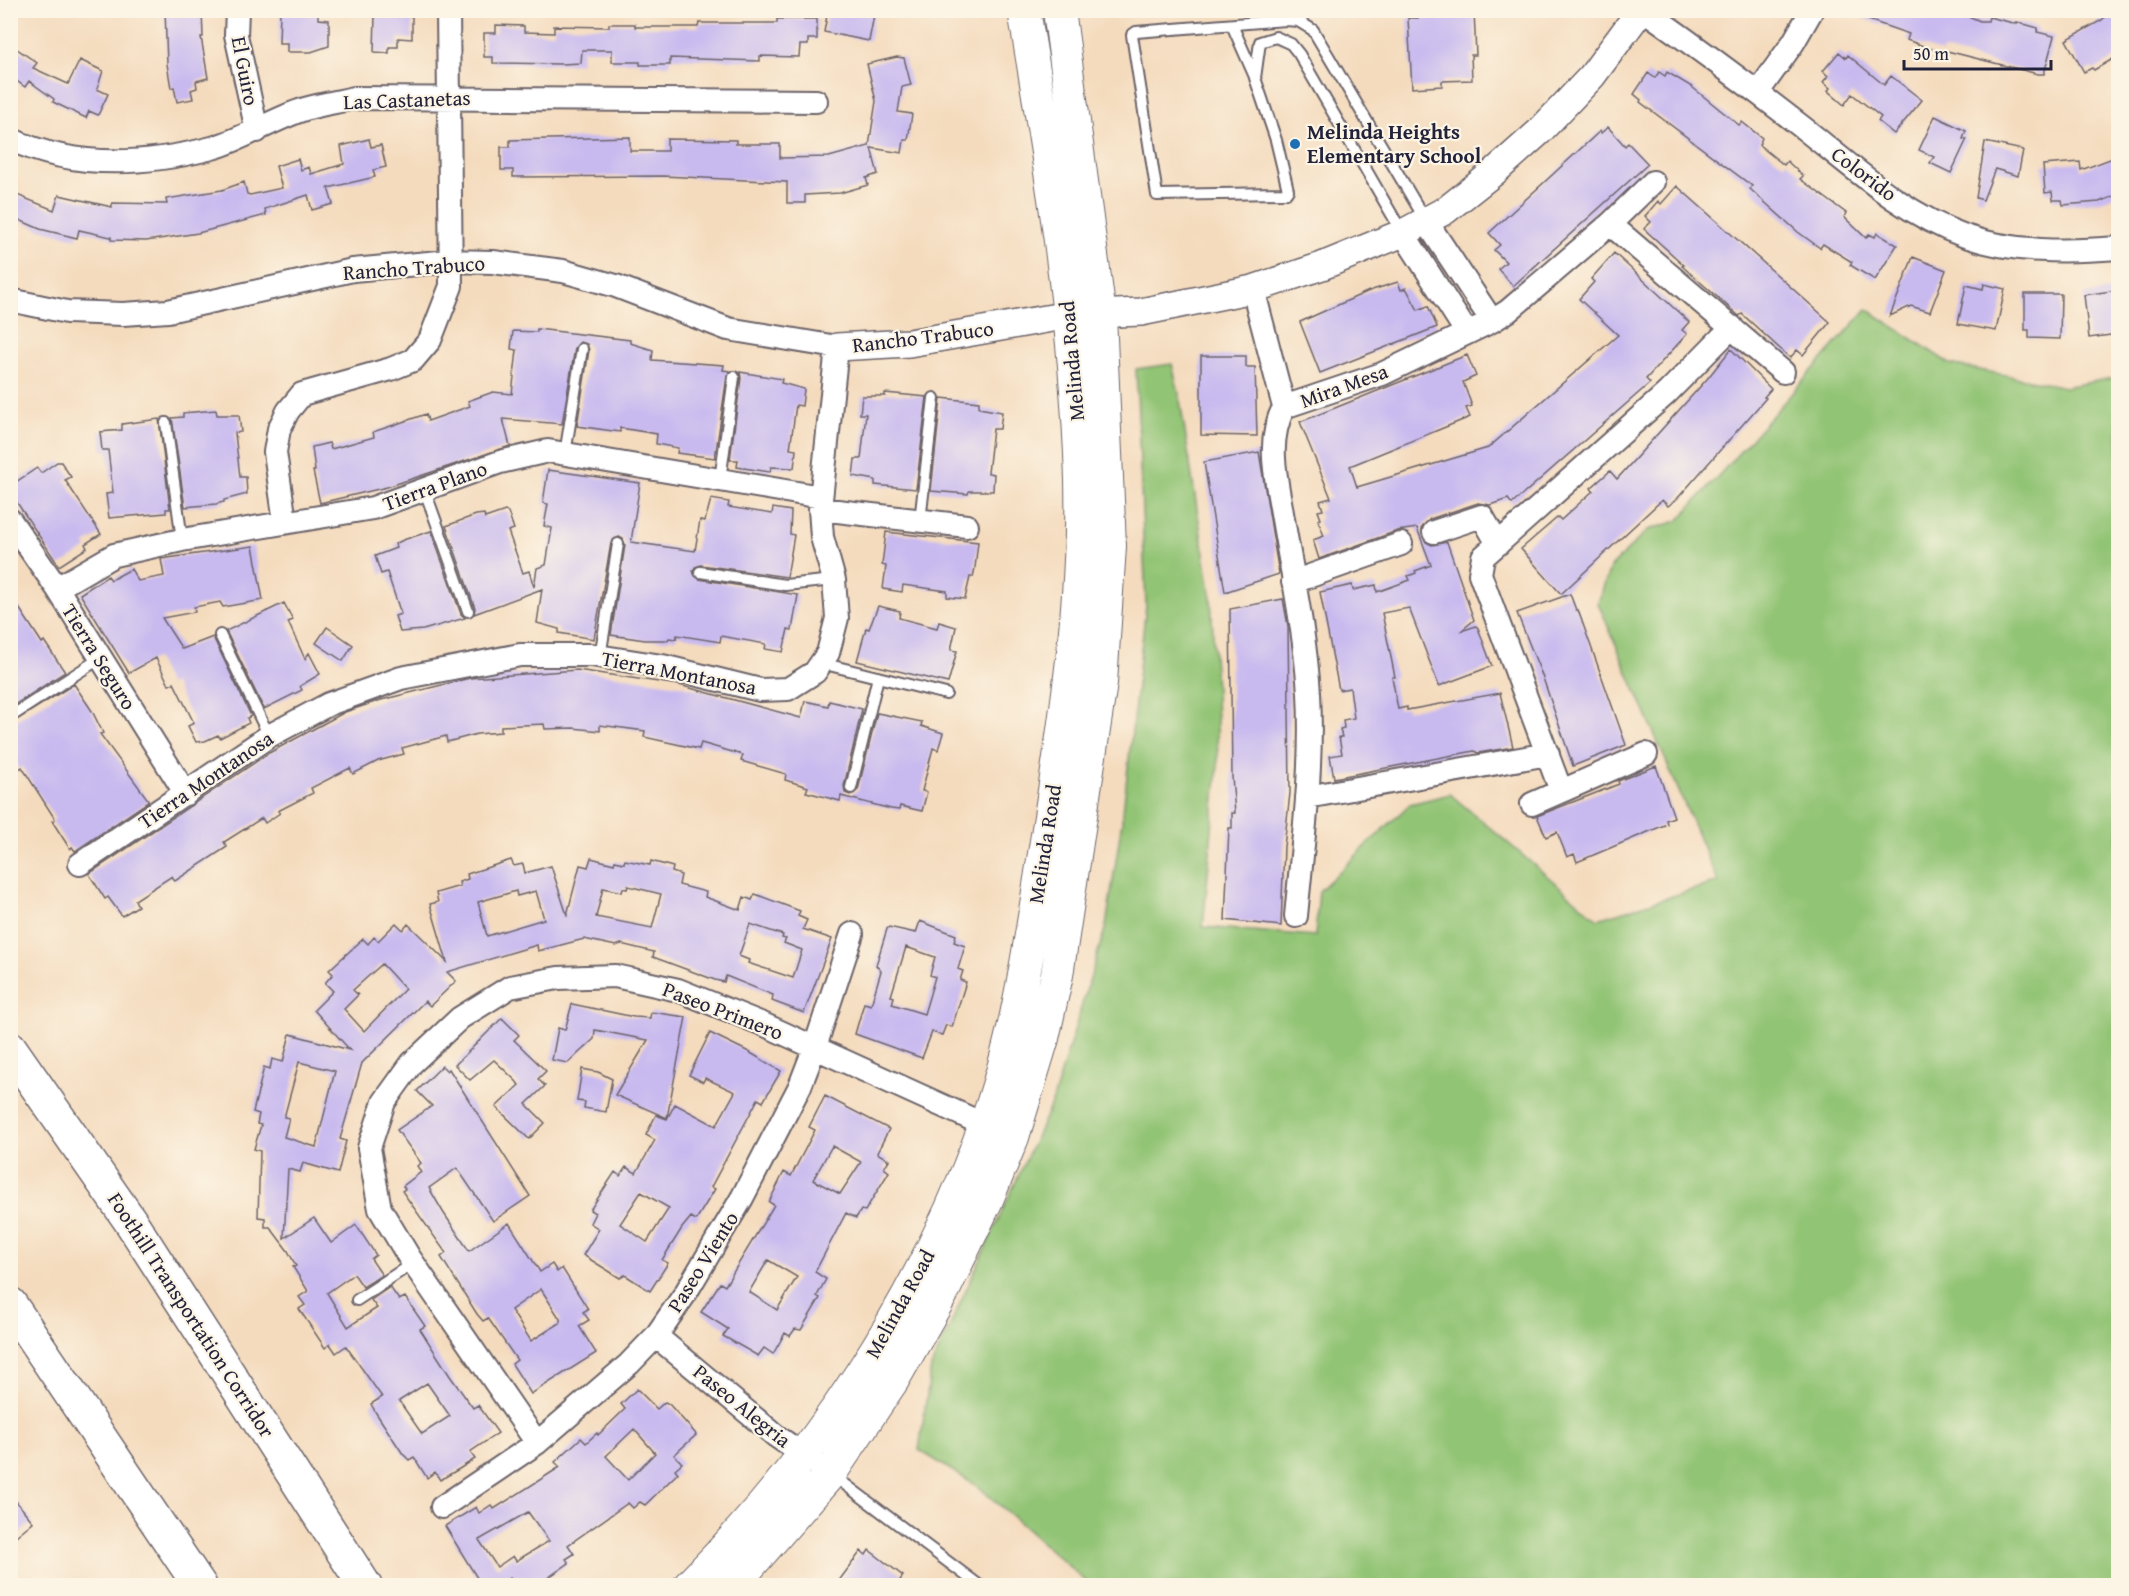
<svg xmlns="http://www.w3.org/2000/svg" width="2129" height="1596" font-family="'Gentium Book Plus',serif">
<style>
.green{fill:#92c474;stroke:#5a7358;stroke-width:1.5}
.building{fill:#c8b9ef;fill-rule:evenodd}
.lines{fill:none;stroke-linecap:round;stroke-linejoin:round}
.service-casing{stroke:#6c6369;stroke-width:14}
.minor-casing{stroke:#6c6369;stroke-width:26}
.tertiary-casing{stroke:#6c6369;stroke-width:30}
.secondary-casing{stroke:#6c6369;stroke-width:34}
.motorway-casing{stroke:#6c6369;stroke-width:36}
.service{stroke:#fff;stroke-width:10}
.minor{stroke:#fff;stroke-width:22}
.tertiary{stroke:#fff;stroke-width:27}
.secondary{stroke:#fff;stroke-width:32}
.motorway{stroke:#fff;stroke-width:33}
.poi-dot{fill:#1f6fb2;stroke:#fcf5e5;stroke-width:2}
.labels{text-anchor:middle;stroke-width:4.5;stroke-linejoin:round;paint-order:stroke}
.street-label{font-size:21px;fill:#22223b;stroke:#fcf5e5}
.poi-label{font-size:21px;font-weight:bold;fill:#22223b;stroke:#fcf5e5;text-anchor:start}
</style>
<rect width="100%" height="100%" fill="#fcf5e5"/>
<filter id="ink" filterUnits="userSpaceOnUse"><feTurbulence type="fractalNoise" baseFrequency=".0167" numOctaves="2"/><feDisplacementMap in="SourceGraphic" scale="12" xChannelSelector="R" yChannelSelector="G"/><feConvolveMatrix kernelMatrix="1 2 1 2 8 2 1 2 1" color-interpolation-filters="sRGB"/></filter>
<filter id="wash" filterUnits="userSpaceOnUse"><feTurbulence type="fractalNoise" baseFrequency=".008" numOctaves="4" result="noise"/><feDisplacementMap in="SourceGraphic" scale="24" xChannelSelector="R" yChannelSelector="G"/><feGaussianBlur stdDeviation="1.35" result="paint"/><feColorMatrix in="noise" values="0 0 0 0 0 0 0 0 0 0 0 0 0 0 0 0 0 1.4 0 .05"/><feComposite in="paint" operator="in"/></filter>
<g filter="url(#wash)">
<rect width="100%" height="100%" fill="#f4dbbe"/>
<path class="green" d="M1867 309 1950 364 2065 387 2118 377V1585H1090L980 1488 919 1450 931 1367 1053 1100 1106 926 1122 821 1146 605 1136 369 1172 364 1179 394 1211 598 1216 691 1218 765 1203 927 1315 936 1319 891 1410 804 1450 794 1598 919 1718 882 1598 603 1610 568 1648 530 1678 521Z"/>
<g id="blocks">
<path class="building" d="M165 10H202L203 37H201L208 78 196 81 197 88 191 90 193 99 177 102 174 87 171 88 167 64Z
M828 10H875L869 41 824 32Z
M1848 10H1954L1980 21H1988L1989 17 2017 24V22L2038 28 2037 32 2054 36 2044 74H2038L1943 50 1942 53 1907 40 1909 34 1848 13Z
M2112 10H2118V56L2094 70 2092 68 2084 72 2066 40 2102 20Z
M1474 11 1476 55H1471L1472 80 1442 81V86L1412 88 1408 18H1418L1417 14Z
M280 12H318V19L329 20V46L311 52H287V43H279Z
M375 15 412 16V39L398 38V47H389V53L374 52Z
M777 19H817V39H808V45H800L799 57 760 56V61L670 58V65H640V62H612V50H582L581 63 562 64 493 63V57H484V33H496V25L524 26V32L554 33V26L609 27V24H635V27H698L699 23H777Z
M10 44 37 63 33 68 68 84 80 60 103 71 97 89 108 94 98 115 89 111 86 118 53 102 54 99 29 81 25 87 10 76Z
M1839 52 1846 58 1848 55 1884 85 1891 76 1922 100 1894 134 1878 121 1881 117 1852 94 1844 105 1828 91 1830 88 1823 82 1828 76 1823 71Z
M897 57 904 58 911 85 902 87 898 112 912 114 908 140H904L902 153 871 148 878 174 866 178 868 185 840 193 805 195V203H787V182L663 176 513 177V170H501V147H510V140L630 137V151H667V139L736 140V144H780V158L829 157 869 146 876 101 867 64Z
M1659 72 1665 76 1667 72 1692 87 1739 125 1742 122 1762 138 1759 145 1784 165 1787 161 1803 176 1800 179 1846 213 1844 217 1866 238 1869 234 1875 237 1877 233 1897 245 1875 280 1850 265 1852 262 1823 244 1820 248 1798 232 1750 189 1752 186 1640 102 1641 100 1634 94 1648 73 1655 78Z
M1935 116 1966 131 1963 139H1967L1951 173 1930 163 1934 157 1919 150Z
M1608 127 1625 146 1628 143 1648 164 1513 286 1498 269 1506 262 1494 250 1500 245 1489 233 1600 131 1601 133Z
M369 139 371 147 381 145 386 167 373 170 375 177 328 188 333 204 312 210 308 195 265 209 266 215 198 233 146 241 111 240V237L79 230 77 238 40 229 10 216V192L54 210 59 195 112 207V203L167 204 166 199 222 190 244 182 247 194 250 195 282 188 276 166 298 159 301 170 309 167 311 174 344 164 341 146Z
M1985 142 2023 150 2018 176 1995 169 1983 200 1976 198Z
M2118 156V195L2099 202 2063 205 2062 200H2053L2052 192 2045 193 2043 165 2080 162 2081 170Z
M1677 186 1830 322 1803 355 1797 350 1790 358 1742 314 1739 316 1682 266 1684 265 1644 229 1651 222 1645 216 1658 201 1661 204Z
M1614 253 1689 322 1682 330 1687 334 1646 379 1650 383 1512 504 1508 499 1490 505 1478 503 1430 519 1421 529 1426 542 1432 545 1447 542 1474 620 1461 631 1476 626 1478 628 1492 666 1439 686 1409 608 1382 613 1395 677H1392L1398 709 1407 707V710L1500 693 1513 747 1478 753 1474 751 1334 778 1330 756 1342 754 1339 737H1342L1340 729 1344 728 1343 720 1354 718 1350 688 1339 690 1320 592 1352 585 1353 590 1376 585 1377 592 1410 580 1408 576 1416 573 1415 571 1431 565 1417 528 1397 531 1319 559 1313 540 1324 536 1318 520 1321 519 1318 511 1323 510 1320 501 1331 498 1300 422 1467 355 1476 376 1463 382 1472 406 1466 408 1470 417 1350 466 1357 487 1488 448 1618 335 1579 299 1594 282 1591 279Z
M1913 257 1946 270 1930 312 1911 306 1890 316Z
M1398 282 1401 290 1406 288 1418 310 1428 306 1437 327 1320 373 1300 322 1369 291Z
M1984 284 2005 289 1996 331 1958 324 1966 285 1983 289Z
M2118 290V334L2089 338 2084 295Z
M2025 294H2061L2060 339 2029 338V330H2025Z
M537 329 630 340V343L653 350 652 360 724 365 723 370 730 371 727 376 715 458 677 453 678 448 656 444 657 434 620 428V432L577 426 589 350 587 344 580 342 575 348 562 424 503 419 510 446 387 487 320 503 313 471H315L312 447 329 443 331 449 374 437 373 432 426 414 428 421 470 406 468 401 493 392 512 394 517 350 511 349 513 331 537 332Z
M1731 349 1771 389 1764 397 1766 398 1677 499 1668 506 1662 500 1561 594 1521 549 1558 517 1561 520 1593 491 1591 488 1610 471 1617 479 1707 379Z
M1201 356H1246V367H1255L1257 436 1201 435Z
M740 372 782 379 781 383 804 389 802 406 796 405 790 449 796 450 794 468 771 467 770 472 737 467 738 460H730L741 378Z
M885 393 927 397 916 489 875 485V480L853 476 855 459H861L866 414H860L862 396H885Z
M941 398 979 402V408L1002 412 1000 429H993L988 473 994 474 993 491H969L968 494 931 491Z
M216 410 217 415H239L241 432 235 433 240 477H246L247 494 224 500V502L216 504 185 507 172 418 183 417V413Z
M159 419 170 509H166V513L109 518 106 494 113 493 108 450H102L100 432 122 430V424Z
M1259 452 1279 574 1225 592 1204 462Z
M57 462H61L71 477 65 480 101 534 85 544 87 548 59 566 10 492V486L37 468 41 473Z
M548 470 640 483 631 542 695 551 700 520 705 521 711 499 729 502 728 507 772 514 773 508 791 511 790 534 794 535 787 577 701 565 695 567 693 571 699 579 798 595 792 630 788 629 783 652 765 649 766 644 721 636 720 642 677 635 676 639 669 638 668 640H645L611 635 625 545 623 539 619 537 611 543 594 639 559 633V629L537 623 542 589 474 614 475 608 446 526 476 515 484 514 485 518 505 511 508 512 514 529 508 531 523 573 529 571 534 587 537 568 546 565 552 528 544 526 548 504 543 503Z
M431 531 461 614 465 618 423 630 400 632 395 616 401 614 387 572 381 574 375 556 396 548 395 544 403 540Z
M886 532 978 542 975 568 973 577H970L965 599 947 597V591L903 585 902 592 883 589 886 566 882 565Z
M253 546 263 600 223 607 220 602 194 607 195 612 162 618 182 649 213 637 251 716 247 718 249 723 220 738 218 735 205 741 196 742 188 726 194 723 174 683 169 685 156 658 129 673 80 594 108 576 111 580 131 569 138 581 164 576 161 559Z
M10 594 42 643 44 641 65 672 10 708Z
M1570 594 1576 610H1578L1626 745 1573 766 1543 678 1517 613Z
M1283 599 1288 626 1290 793 1284 847 1281 926 1225 920 1229 828H1232V813H1235L1232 777 1230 609Z
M284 603 293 620 288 622 305 659 309 653 320 674 300 686 302 690 264 709 226 631Z
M878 606 900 611 899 618 937 628 939 622 956 627 951 650 957 651 948 683 857 661 866 628 869 629Z
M327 627 353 645 343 661 316 643Z
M577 670 679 685 801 718 805 701 828 706 829 701 862 709 844 786 845 793 850 795 858 790 877 713 922 722 921 726 943 733 938 750 933 748 922 791 927 792 922 811 900 806 899 810 891 809 841 796 840 801 814 794 806 792 808 787 785 780 786 774 741 761 743 755 701 743 699 749 644 737 645 731 600 725V731L573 728 545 729 544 724 501 726V732L477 734 447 742 446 736 402 748 404 754 378 761 353 774 350 768 311 788 313 793 278 811 280 813 265 823 262 818 224 842 227 847 175 881 172 876 135 900 138 906 122 916 108 897 105 899 89 874 269 753 345 712 381 700 470 678Z
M74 684 92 711 103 733 100 734 149 801 75 851 72 847 70 849 52 821 55 819 22 767 19 769 10 755V724Z
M1656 766 1674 817 1666 820 1667 824 1577 862 1574 854 1567 857 1557 832 1546 837 1537 816 1619 784 1618 781Z
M591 858 614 864 615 861 624 863 625 860 650 865 651 861 673 867 672 872 681 875 679 885 706 892 705 897 740 910 744 897 752 900 755 894 800 911 798 916 807 920 803 929 832 939 804 1013 772 1001 773 995 726 976 724 982 715 980 653 957 654 952 621 944 616 946 584 939 538 951 537 945 447 972 456 981 430 1006 425 1001 362 1063 340 1139 346 1141 338 1173 303 1163 300 1172 288 1169 284 1238 314 1218 331 1243 356 1225 376 1255 371 1259 382 1275 363 1287 354 1274 327 1293 348 1327 377 1308 371 1300 390 1287 399 1300 405 1297 425 1326 420 1329 450 1376 473 1408 478 1405 498 1433 470 1452 475 1459 459 1469 440 1480 435 1472 427 1478 414 1457 409 1460 403 1454 376 1413 371 1404 382 1397 346 1346 336 1353 330 1344 325 1348 299 1309 305 1305 299 1297 308 1291 293 1267 296 1266 288 1251 270 1227H265V1218L258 1217 260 1151 254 1149 261 1125 257 1124 259 1114 253 1112 264 1067 270 1069 272 1059 283 1062 290 1034 350 1050 314 1010 333 991 325 983 333 974 329 970 363 939 368 944 374 937 378 941 396 923 403 930 408 924 447 962 430 904 438 902 436 893 460 886 459 882 468 879 467 874 511 860 514 866 523 864 525 873 551 866 567 915 580 865 588 867ZM628 886 661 894 652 928 596 917 603 888 622 892 623 888 627 889ZM516 891 517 896 536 891 544 919 487 936 478 902ZM750 924 783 935 782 938 786 939 784 943 802 950 793 978 748 963 749 960 739 956ZM382 964 405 989 364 1031 344 1009 358 995 353 990ZM299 1062 335 1071 316 1147 284 1137 289 1118 284 1117 285 1114ZM427 1383 450 1416 422 1434 399 1401Z
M920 921 956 935 954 942 965 946 958 969 963 971 960 980 966 982 952 1027 946 1025 942 1035 932 1032 922 1058 855 1034 864 1003 871 1005 881 971 876 965 887 929 889 927 916 933ZM906 947 935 957 930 975 935 977 924 1014 892 1004 894 997 891 996Z
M572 1004 634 1017 650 1018 651 1012 686 1017 667 1118 615 1095 648 1040 595 1030 594 1039 568 1063 552 1060 558 1028 565 1030Z
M502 1018 519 1035 514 1040 546 1071 538 1079 545 1086 526 1104 545 1123 529 1139 496 1107 519 1085 516 1081 494 1060 470 1080 455 1065Z
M710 1033 749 1052 781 1071 763 1102 758 1099 711 1187 715 1189 696 1220 691 1217 682 1228 662 1260 668 1263 650 1291 625 1275 620 1278 583 1255 599 1229 590 1223 595 1213 590 1210 615 1172 620 1176 626 1167 636 1173 655 1140 646 1135 656 1115 667 1119 675 1104 716 1126 735 1092 705 1078 703 1082 689 1075ZM641 1192 669 1208 647 1242 620 1224Z
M442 1066 447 1071 449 1069 530 1196 493 1221 457 1168 429 1188 443 1212 469 1251 509 1223 540 1272 552 1264 557 1272 562 1268 588 1309 583 1312 589 1320 579 1326 596 1353 531 1394 512 1364 517 1360 488 1318 483 1321 477 1314 441 1257 446 1253 402 1191 405 1189 403 1186 421 1172 417 1166 421 1163 397 1130 432 1106 417 1091ZM541 1289 560 1319V1323L531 1341 511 1310Z
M582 1069 598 1072 612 1079 606 1112 584 1108 585 1102 577 1101Z
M825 1096 889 1129 877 1153 889 1160 884 1168 889 1172 865 1211 861 1210 856 1218 846 1213 815 1272 826 1279 817 1296 820 1298 801 1330 795 1329 790 1336 785 1333 773 1354 764 1348 758 1356 723 1336 728 1329 701 1312 720 1283 725 1286 774 1205 769 1202 784 1172 791 1176 815 1130 809 1127ZM832 1146 861 1162 840 1194 813 1180ZM768 1260 797 1277 777 1310 749 1292Z
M637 1389 657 1409 665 1402 669 1404 695 1433 696 1435 674 1455 682 1463 675 1469 678 1473 645 1505 640 1502 633 1508 628 1503 568 1545 574 1554 566 1559 569 1563 536 1586H515L510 1578 497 1586H482L445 1526 476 1507 479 1513 491 1505 494 1509 560 1467 555 1462 581 1438 586 1443 597 1433 598 1435 625 1409 621 1404ZM634 1429 655 1453 628 1480 606 1456ZM528 1512 549 1541 516 1561 513 1556 497 1567 479 1540Z
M10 1494 33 1522 10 1541Z
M869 1550 903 1576 896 1586H835L861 1551 866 1555Z"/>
</g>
</g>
<g filter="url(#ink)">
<use href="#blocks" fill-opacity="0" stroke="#6c6369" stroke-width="1.5"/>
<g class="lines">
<g class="service-casing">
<path id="service" d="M1232 25 1255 77
M1402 232 1299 54 1291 44 1276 37 1260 42 1255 78 1276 140 1288 190 1286 193 1157 195 1132 35 1136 32 1286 20 1298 21 1313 30 1426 221
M166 423 182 540
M565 454 582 349
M720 480 734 377
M425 491 468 611
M920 521 934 398
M700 572 785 585 834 580
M220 635 269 736
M600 657 618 544
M821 663 946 694
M10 717 99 659
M851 788 878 677
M357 1300 413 1263
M834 1476 980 1586"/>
</g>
<g class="minor-casing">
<path id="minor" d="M237 10 236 35 257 131
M1644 10C1698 48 1751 87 1802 127 1853 167 1903 214 1965 236 2014 253 2067 252 2118 248
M1758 92 1793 43 1812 10
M10 139C73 169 146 165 212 148 244 139 273 119 305 109 321 104 338 102 354 98L816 101
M1426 221 1492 321
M1610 224 1783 372
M1403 233 1467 333
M1253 289 1284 407
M10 300 67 312 123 314 168 311 353 270 450 261 493 262 563 271 616 286 728 329 837 347 820 509 822 537 834 580 837 618 828 653 815 672 788 689 760 690 662 666 591 655H520L401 678 329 704 269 736 80 864
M820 509 967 526
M10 520 57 588 186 794
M285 522 275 452 279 429 288 411 302 394 391 369 413 360 430 340 451 286 448 10
M1434 532 1482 516 1498 544
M1293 582 1401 544
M57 588 114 555 182 540 373 508 500 462 548 451 821 497
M1561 791 1480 574 1483 557 1667 393 1732 327
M1307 797 1548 754
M1532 804 1646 754
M1296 916C1303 842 1313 767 1309 693 1305 632 1292 573 1282 513 1276 476 1266 442 1284 407L1382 374 1492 321 1508 311 1610 224 1653 182
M656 1336 776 1436 814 1462
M537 1443 409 1257 380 1209 369 1148 384 1102 412 1063 460 1018 510 987 558 978 615 976 678 990 765 1025 998 1131
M442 1507 537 1443 629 1364 656 1336 685 1294 742 1198 800 1086 815 1047 852 934"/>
</g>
<g class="tertiary-casing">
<path id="tertiary" d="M837 347 909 343 1069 315 1141 312 1253 289 1322 266 1403 233 1446 210 1493 173 1539 132 1592 76 1641 10"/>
</g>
<g class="secondary-casing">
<path id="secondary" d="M689 1586C818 1456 921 1300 984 1128 1020 1031 1032 925 1049 823 1067 709 1084 595 1081 479 1076 322 1050 166 1024 10
M732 1586 830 1474 893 1380 943 1292 986 1202 1013 1137 1043 1038 1057 975 1101 683 1110 546 1100 315 1059 10"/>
</g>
<g class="motorway-casing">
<path id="motorway" d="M10 1048 131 1222 365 1586
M10 1304 200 1586"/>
</g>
<use href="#service" class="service"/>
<use href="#minor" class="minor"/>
<use href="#tertiary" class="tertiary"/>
<use href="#secondary" class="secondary"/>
<use href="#motorway" class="motorway"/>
</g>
</g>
<circle class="poi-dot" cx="1295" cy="144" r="6"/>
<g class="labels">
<g class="street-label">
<text transform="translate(245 71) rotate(79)" y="7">El Guiro</text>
<text transform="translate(407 100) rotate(-2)" y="7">Las Castanetas</text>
<text transform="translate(1864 174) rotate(37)" y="7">Colorido</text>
<text transform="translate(414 268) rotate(-4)" y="7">Rancho Trabuco</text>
<text transform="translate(923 337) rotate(-7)" y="7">Rancho Trabuco</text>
<text transform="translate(1072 361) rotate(-95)" y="7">Melinda Road</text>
<text transform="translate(1344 386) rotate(-20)" y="7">Mira Mesa</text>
<text transform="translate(435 486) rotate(-20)" y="7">Tierra Plano</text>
<text transform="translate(99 657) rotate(58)" y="7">Tierra Seguro</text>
<text transform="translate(679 673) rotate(11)" y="7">Tierra Montanosa</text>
<text transform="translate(206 780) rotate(-34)" y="7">Tierra Montanosa</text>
<text transform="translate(1045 844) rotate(-81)" y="7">Melinda Road</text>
<text transform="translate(723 1011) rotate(21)" y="7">Paseo Primero</text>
<text transform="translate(703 1262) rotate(-58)" y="7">Paseo Viento</text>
<text transform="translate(900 1304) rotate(-61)" y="7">Melinda Road</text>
<text transform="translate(191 1315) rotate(57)" y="7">Foothill Transportation Corridor</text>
<text transform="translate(742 1406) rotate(39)" y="7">Paseo Alegria</text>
</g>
<g class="poi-label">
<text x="1307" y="139">Melinda Heights<tspan x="1307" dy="24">Elementary School</tspan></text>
</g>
</g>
<rect width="2129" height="1596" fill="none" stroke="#fcf5e5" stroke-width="36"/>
<path d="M1904 60v9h147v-9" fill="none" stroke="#22223b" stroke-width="3"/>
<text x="1913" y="60" font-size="18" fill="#22223b" stroke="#fcf5e5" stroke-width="4.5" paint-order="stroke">50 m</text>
</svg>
